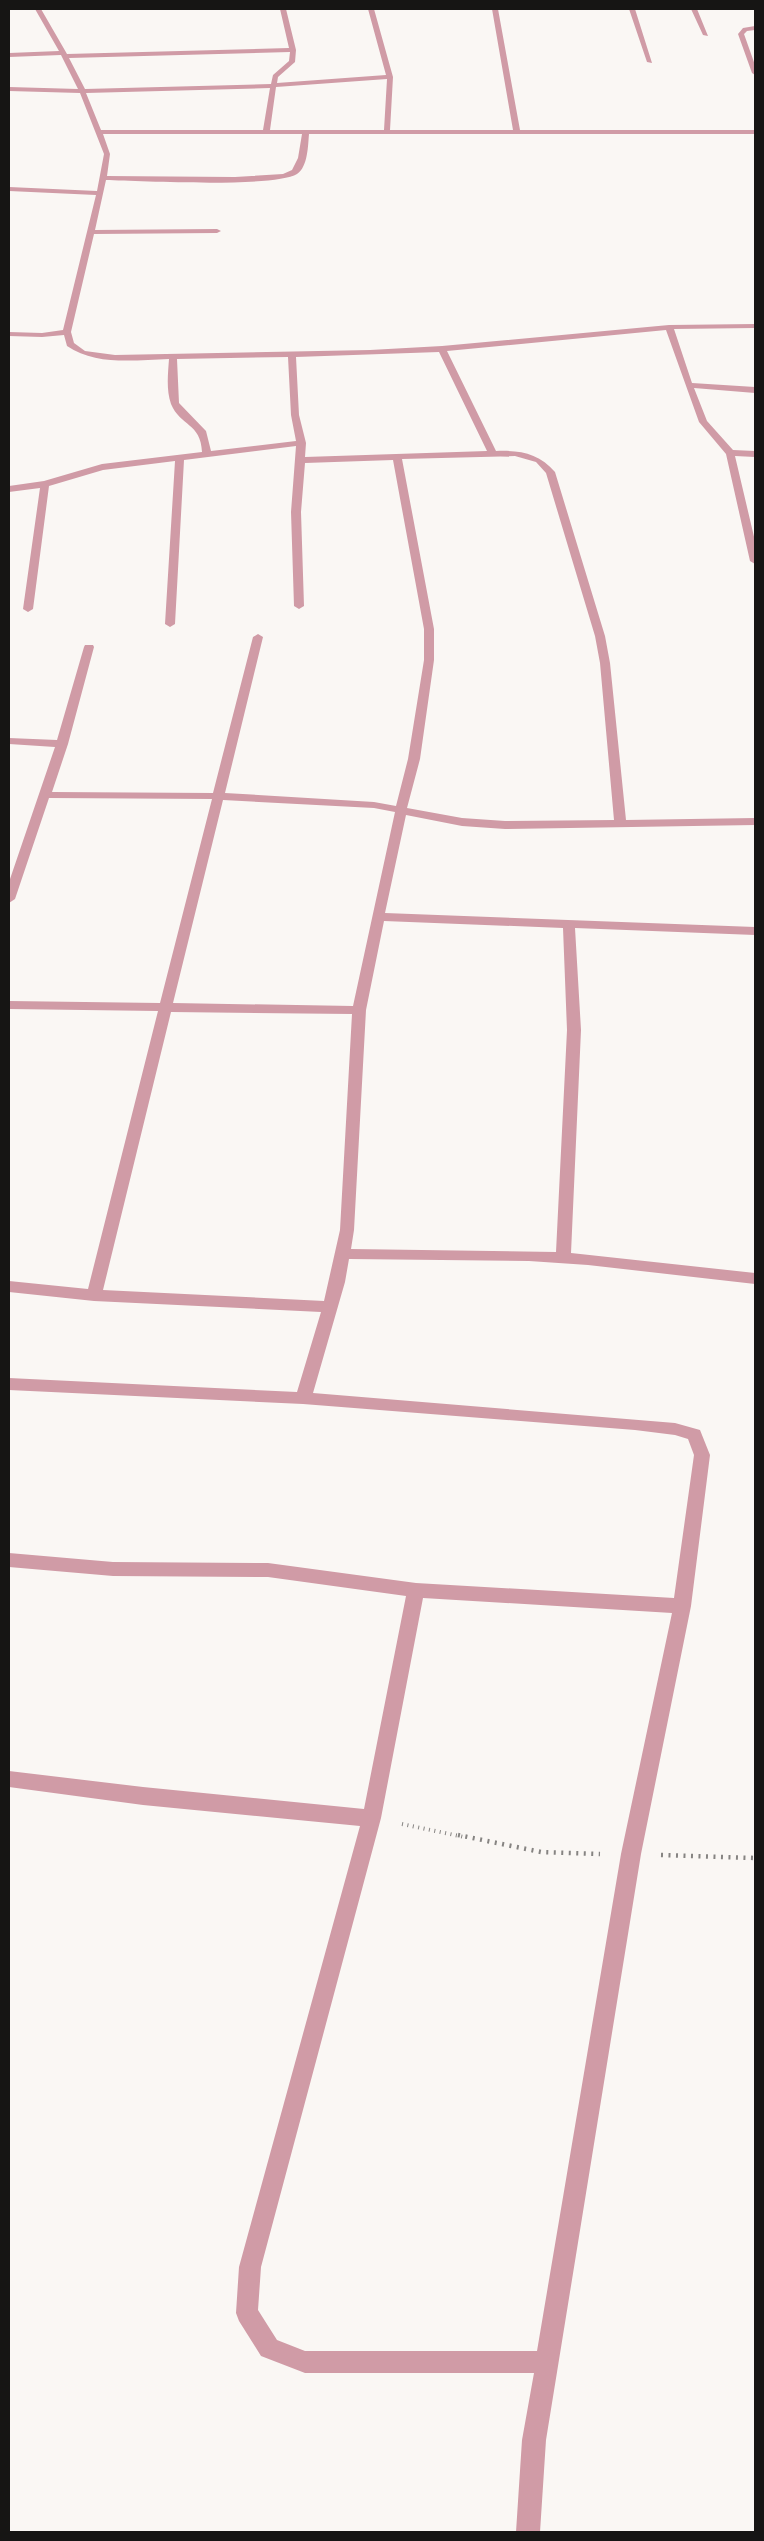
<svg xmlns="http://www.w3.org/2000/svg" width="764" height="2541" font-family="Poppins,sans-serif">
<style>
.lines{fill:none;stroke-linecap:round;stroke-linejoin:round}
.path-far1{stroke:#868482;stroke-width:4;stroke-dasharray:1 4.5;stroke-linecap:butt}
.path{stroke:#868482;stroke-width:4.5;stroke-dasharray:2 5.5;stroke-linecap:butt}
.minor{fill:#d09ba6;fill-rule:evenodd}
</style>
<rect width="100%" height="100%" fill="#faf7f4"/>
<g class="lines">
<path class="path-far1" d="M402 1824 464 1837"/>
<path class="path" d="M458 1835 541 1852 600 1854
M661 1855 755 1858"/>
<path class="minor" d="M35 9H41L67 54 289 48 280 9H286L296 50 295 62 278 77 277 83 386 75 368 9H374L393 77 390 130H513L492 9H498L520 130H755V134H309C308 145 308 167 297 174 274 188 140 181 106 180L95 230 217 229 221 231 217 233 94 234 71 332 74 343 85 351 115 355 370 350 442 346 669 325 755 324V328L674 329 692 383 755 387V393L694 388 707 421 733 450 755 451V457L735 456 755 541V564L750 561 726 454 699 422 666 330 447 351 496 451C520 450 539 453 555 472L605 636 610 663 626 820 755 818V825L505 829 462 826 406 815 385 913 755 927V935L575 928 581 1030 571 1253 755 1273V1284L588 1265 529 1261 349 1259 345 1282 313 1393 675 1423 700 1430 710 1455 691 1606 641 1854 546 2440 540 2532H516L522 2440 534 2373H305L261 2356 239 2321 236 2313 239 2267 360 1826 143 1805 9 1787V1771L143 1787 364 1809 406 1596 268 1577 113 1576 9 1567V1553L113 1562 268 1563 416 1583 674 1598 694 1455 688 1439 675 1435 635 1430 303 1404 9 1390V1378L297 1392 321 1312 94 1301 9 1292V1281L88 1289 158 1011 9 1009V1001L160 1003 212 799 49 798 15 899 9 903V882L55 747 9 744V738L57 740 84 647 85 645H93L94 647 68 744 52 792 213 793 253 637 258 634 263 637 225 793 374 802 396 806 408 759 424 660V629L393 460 305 463 301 512 304 606 299 609 294 606 291 512 296 446 184 460 175 624 170 627 165 624 175 461 103 470 49 486 33 609 28 612 23 609 40 488 9 492V486L44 481 102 464 202 452C201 423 180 426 171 404 166 390 168 373 169 359 135 360 96 366 67 346L64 335 42 337 9 336V332L42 333 63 330 96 195 9 191V187L97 191 104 154 80 93 9 91V87L78 89 61 55 9 57V53L59 51ZM290 52 289 61 273 75 271 84 85 89 69 58ZM387 79 384 130H270L276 87ZM270 88 263 130H101L86 93ZM103 134H302L298 158 292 170 283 174 235 177 107 176 110 154ZM439 352 487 451 305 457 306 443 299 415 296 357ZM288 357 291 415 296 441 211 451 206 431 179 403 177 359ZM515 456 536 462 546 473 595 636 600 663 614 820 505 821 462 818 407 808 420 759 434 660V629L402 459ZM223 800 374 808 395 812 353 1006 173 1003ZM384 921 563 928 567 1030 556 1252 351 1249 354 1230 366 1010ZM171 1012 352 1014 340 1230 324 1301 103 1290ZM423 1598 672 1613 621 1854 537 2351H305L277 2340 258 2310 261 2267 381 1818Z
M629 9H635L652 63 647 62Z
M691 9H697L708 36 703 35Z
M755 26V30L747 31 744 34 755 65V75L752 73 738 34 743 28Z"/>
</g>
<rect width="764" height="2541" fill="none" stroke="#161514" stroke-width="20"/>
</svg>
